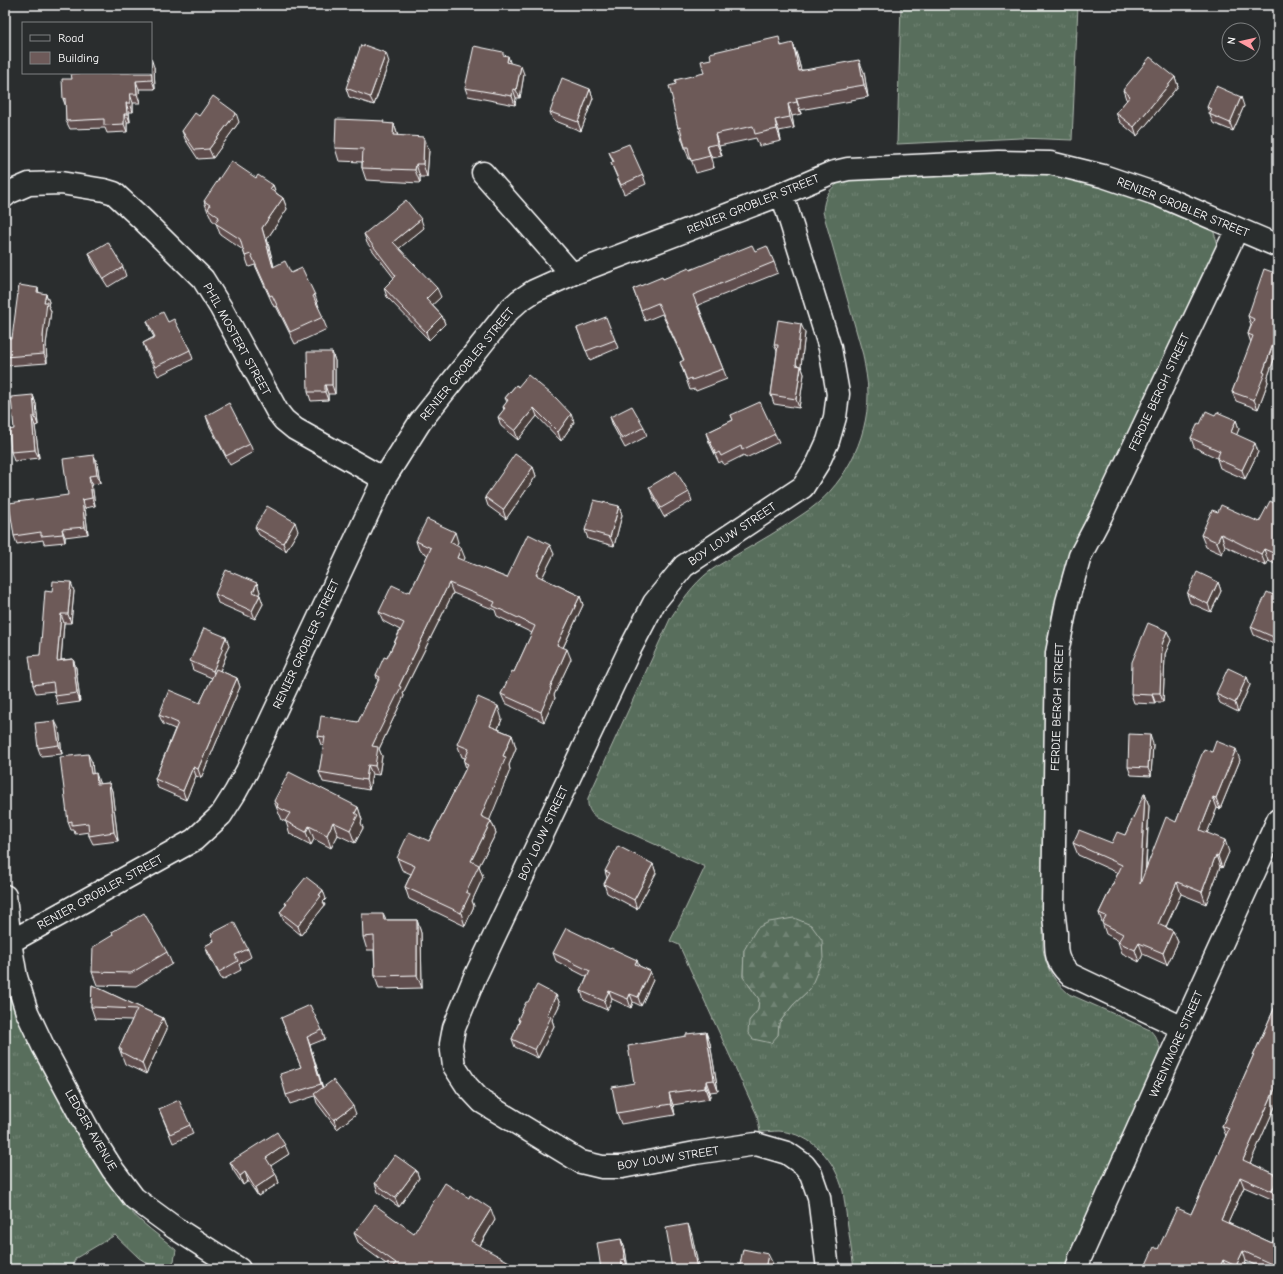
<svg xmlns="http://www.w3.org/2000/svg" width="1283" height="1274" font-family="'Comic Neue',sans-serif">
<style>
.grass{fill:url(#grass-tufts);stroke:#acb6ad;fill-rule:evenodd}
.forest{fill:url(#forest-firs);stroke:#acb6ad}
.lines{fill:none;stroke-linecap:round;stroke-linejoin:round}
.street-casing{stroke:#fff;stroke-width:25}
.street{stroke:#2a2d2e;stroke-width:22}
.wall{fill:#5e4d4d;stroke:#fff}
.shaded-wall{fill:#4c3f3e;stroke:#fff}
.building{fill:#6d5a59;stroke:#fff}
.labels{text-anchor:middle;stroke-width:3;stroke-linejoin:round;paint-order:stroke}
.street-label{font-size:12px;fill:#fff;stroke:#2a2d2e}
</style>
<defs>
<pattern id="grass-tufts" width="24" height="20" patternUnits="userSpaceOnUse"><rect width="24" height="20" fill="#586e5b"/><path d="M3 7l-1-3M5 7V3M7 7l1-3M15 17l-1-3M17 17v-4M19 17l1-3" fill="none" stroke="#718474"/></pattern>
<pattern id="forest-firs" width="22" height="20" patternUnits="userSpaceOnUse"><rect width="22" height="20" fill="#586e5b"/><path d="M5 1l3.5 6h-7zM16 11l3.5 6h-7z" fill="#718474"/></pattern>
</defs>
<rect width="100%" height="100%" fill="#2a2d2e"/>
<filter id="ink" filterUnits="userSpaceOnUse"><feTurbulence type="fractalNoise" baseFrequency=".025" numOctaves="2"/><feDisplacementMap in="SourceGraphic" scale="8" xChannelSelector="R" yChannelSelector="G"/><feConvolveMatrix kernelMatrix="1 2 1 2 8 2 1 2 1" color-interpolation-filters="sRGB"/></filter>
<g filter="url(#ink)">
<path class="grass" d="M901 5H1078L1072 140 1021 138 897 144Z
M1039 172 1098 183 1208 225 1213 230 1218 244 1069 562 1053 609 1046 669 1043 949C1047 970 1053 980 1069 994L1150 1030C1158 1039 1161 1046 1160 1058L1066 1269H854L843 1191C835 1160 813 1134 779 1131 773 1131 767 1132 760 1132L757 1115 679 945 670 941 705 867 597 818C590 813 587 807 588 798L670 619C681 602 693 584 710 571 718 565 728 560 736 555 759 542 781 529 803 514 843 489 868 440 868 394 868 380 865 368 863 355L823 212C824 197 829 188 842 181L899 176ZM744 950 810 989 793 1005 779 1023 778 1035 749 1021 758 1010 759 999 743 976Z
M5 979 13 1005 22 1025 113 1190C122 1201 131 1213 142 1222 153 1232 165 1240 176 1250L174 1261 166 1268 152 1266 139 1258 115 1235 76 1258 70 1269H5Z"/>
<path class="forest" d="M794 918 811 925 822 940 823 958 810 989 793 1005 779 1023 778 1035 771 1043 753 1039 748 1033 749 1021 758 1010 759 999 743 977 744 950 757 928 769 922Z"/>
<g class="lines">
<g class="street-casing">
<path id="street" d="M483 173 572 274
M782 194 830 348 838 394 835 417 828 441 818 463 803 487 684 566 654 603 630 649 474 979 454 1028 451 1044 454 1066 467 1086 482 1102 581 1162 602 1167H622L695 1153 756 1144 787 1153 804 1165 811 1174 819 1197 828 1269
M5 196 8 193 29 184 61 183 104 190 114 193 141 218 203 279 221 308 277 411 284 420 295 429 384 479
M5 896 10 942 16 977 27 1012 43 1046 91 1135 113 1170 134 1198 175 1228 239 1269
M10 942 194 840 221 815 235 793 247 771 384 479 420 422 508 311 519 301 534 291 572 274 782 194 831 173 848 169 999 162 1050 163 1103 176 1156 194 1278 246
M1183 1028 1069 974C1055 960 1056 952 1056 934 1055 925 1054 917 1053 908L1057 653 1067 602 1080 556 1101 516 1237 229
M1077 1269 1080 1258 1183 1028 1278 820"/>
</g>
<use href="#street" class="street"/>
</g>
<path class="wall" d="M782 45 797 55 801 70 864 72 868 97 851 100V101L800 110 801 114 792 116 794 128 779 131 781 141 759 146 756 138 719 146 722 156 712 158 714 168 696 173 691 159H689L678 128 673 101 676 84 704 73Z
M505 56 510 63 524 74 520 98H516L515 105 468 96 465 88Z
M389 62 374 105 349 97 346 88Z
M154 67 155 89H139L140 103H133V112H129L130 122H127V132L107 133 105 128 70 129 66 121V107L63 99 151 73Z
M1175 77 1178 86 1137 136 1120 122 1116 113 1127 100 1126 99 1123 90Z
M590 89 593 98 581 131 553 120 550 112Z
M1244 106 1233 131 1213 123 1207 107Z
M199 116 239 122 213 158 198 159 185 139 182 131Z
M384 124H394L398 136 429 150 427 177H420V183L366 180 362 168V162L339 161 335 148Z
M609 152 643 175 646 184 624 194 611 163 613 162Z
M256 178 273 185 276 193 283 198 287 209 267 239 274 267 291 273 315 295 319 307H318L327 329 295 344 276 306 274 307 255 265 249 267 243 250 220 234 216 223 212 220 209 213 208 212 204 201Z
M424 228 399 248 441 297 432 305 442 316 445 324 429 340 387 297 384 288 394 278 367 243 364 234Z
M755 251 774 262 778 273 698 305 727 379 696 391 695 389 690 390 680 362 684 361 662 314 645 321 633 289 690 270Z
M89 253 123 267 126 276 108 287 92 262Z
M1278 274V348L1267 379 1268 382 1258 409 1236 401 1232 392 1251 343 1248 334 1251 325 1248 316Z
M38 288 39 293 46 294 49 302 48 305 51 311 46 344 47 363 5 366V338H12Z
M147 321 168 322 190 350 193 359 158 376 146 352 143 343 154 337 150 330Z
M577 328 615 340 618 348 590 360Z
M805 333 801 365V366L804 374 799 408 774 404 771 395 777 351 774 345Z
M332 352 335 361V394H328V400L311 401 308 392Z
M516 385 574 422 561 441 537 416 518 440 501 426 498 417 504 410 503 407 507 402 505 398Z
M33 395 36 404 38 425 35 426 39 458 14 461 11 452 14 429Z
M731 415 775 434 779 442 746 458 744 455 724 465 722 461 719 463 709 442 706 433 733 420Z
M1215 415 1236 420 1239 429 1236 435 1258 452 1245 479 1220 468 1217 459V458L1194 447 1191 438 1200 424Z
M206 416 250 444 253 452 230 465 209 425Z
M610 417 644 427 647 436 625 448 613 426Z
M97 463 100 483 92 484 95 506 85 508 88 534 65 537V542L44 544 43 540 17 544 14 536 68 495Z
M533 467 536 476 506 519 488 506 485 497Z
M649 487 689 492 692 501 664 517 652 495Z
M1278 505V565L1268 561 1266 566 1225 546 1222 554 1206 547 1201 535 1218 512 1259 522Z
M619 506 622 515 614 546 588 539 585 530Z
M255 527 298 531 286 551 259 535Z
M416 541 458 542 456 546 465 558 463 561 507 578 554 554 542 578 580 596 583 605 563 648 571 659 554 695 555 698 544 722 505 703 501 694 514 672 532 633 497 616 495 610 453 593 403 693 404 696 379 749 382 756 379 775 372 774 369 790 323 782 319 772 324 746 321 745 318 736 358 722 378 681 376 675 387 658 400 630 383 621 379 612 407 592H410L416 580 428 555 419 550Z
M1218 582 1221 591 1211 612 1190 603 1187 594Z
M257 583 260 592 259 594 263 604 255 619 218 603 215 594Z
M74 591 71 623H64L61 660 73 659 76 668 80 702 58 705 55 696 54 691 36 693 33 685 40 655 52 592Z
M1278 597V646L1254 635 1251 627Z
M1171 640 1165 654V656L1163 702H1155V704L1134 703 1131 694Z
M229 646 225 654 226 656 220 671 237 678 240 687 201 778 196 776 186 800 158 788 155 779 175 729 163 724 159 715 200 703 212 678 193 670 190 661Z
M1247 677 1250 685 1238 712 1220 703 1216 694Z
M502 719 498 729 512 735 516 748 509 765 510 770 489 820 491 821 496 833 479 866 483 877 472 901 474 906 465 926 409 899 405 887 411 874 402 870 397 858 429 841 466 768 464 762 465 758 462 757 457 744Z
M59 729 62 754 41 756 38 748Z
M1153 744 1151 776 1131 775 1128 767Z
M1212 752 1240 760 1220 809 1217 808 1207 833 1229 852 1222 868 1220 867 1206 904 1181 894 1166 927 1173 931 1178 942 1167 965 1143 954 1139 962 1122 953 1118 942 1119 941 1106 934 1099 913 1118 873 1078 855 1073 843H1112L1125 835 1145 794 1149 806 1146 869 1176 822 1194 776V774Z
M92 762 93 774 99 782V784L109 783 112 791 118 841 93 844 89 836V832L75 834 74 830H71L68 822Z
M274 801 358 807 362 820 361 823 363 828 355 843 338 835 331 848 314 839 311 845 290 834 286 822 282 820 280 815 279 814Z
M653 864 656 873 637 909 607 893 604 884 607 878 605 871Z
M326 899 323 902 325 905 301 935 284 921 280 912 286 905 285 903Z
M383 914 386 920H417L421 933 422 988 379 989 375 976 374 950H367L363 937Z
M112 932 167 952 172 964 136 986 97 985 92 972 113 935Z
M211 934 248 949 251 957 239 964 241 970 222 980 208 954 205 946 214 941Z
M553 953 639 966 650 971 653 980 641 1006 633 1002 631 1008 612 999 607 1010 584 1000 581 991 587 977 556 961Z
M92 985 163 1018 167 1029 146 1074 125 1064 119 1048 132 1020 95 1019 91 1007Z
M556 995 560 1004 552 1020 554 1026 538 1058 515 1047 512 1039 519 1022 518 1019 528 1002Z
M1278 1000V1100L1250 1163 1278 1176V1196L1276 1201 1244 1187 1228 1223 1272 1243 1278 1238V1269H1264L1246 1261 1243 1269H1144L1158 1249 1191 1214 1226 1136 1222 1126Z
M281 1018 322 1030 325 1039 310 1045 323 1088 356 1114 337 1129 317 1103 315 1096 290 1104 286 1095 301 1067Z
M710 1043 718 1091 710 1092 711 1096H709V1099L673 1105 675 1115 621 1124 617 1113 634 1083Z
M159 1109 190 1125 193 1134 173 1143Z
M289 1154 270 1166 276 1174 279 1183 258 1196 248 1181 243 1185 233 1170 230 1162Z
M416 1170 419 1178 399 1207 378 1192 375 1183Z
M495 1220 480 1246 393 1269 359 1244 354 1233H414Z
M621 1239 625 1249 628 1269H601Z"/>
<path class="shaded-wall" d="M793 43 797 55 804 82 799 71Z
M386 53 389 62 374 105 370 97Z
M508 56 511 65 507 62Z
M151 58 154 67 155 89 152 80Z
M859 60 864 72 868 97 864 85Z
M521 66 524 74 520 98 516 90Z
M1175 77 1178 86 1137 136 1134 127Z
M136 81 139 89 140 103 137 94Z
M513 89 516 98 515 105 512 96Z
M590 89 593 98 581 131 578 122Z
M130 94 133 103V112L130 103Z
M1241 97 1244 106 1233 131 1230 123Z
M796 98 800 110 801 114 797 102Z
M126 103 129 112 130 122 127 114Z
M788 104 792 116 794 128 790 117Z
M236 113 239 122 213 158 209 149Z
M124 114 127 122V132L124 124Z
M775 120 779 131 781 141 777 129Z
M394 124 398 137 393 135Z
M715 134 719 146 722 156 717 144Z
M424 137 429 150 427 177 423 164Z
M707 146 712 158 714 168 710 156Z
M416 164 420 177V183L415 170Z
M273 185 277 196 270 189Z
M283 198 287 209 267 239 277 279 273 267 262 228Z
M421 219 424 228 396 251 393 242Z
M437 288 441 297 429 308 426 299Z
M46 294 49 302 48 305 51 311 46 344 47 363 44 354 43 336 44 302Z
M442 316 445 324 429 340 426 332Z
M801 324 805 333 800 374 796 365Z
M1278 330V348L1267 379 1268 382 1258 409 1254 400 1263 372Z
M332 352 335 361V394L332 385Z
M801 366 804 374 799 408 796 399Z
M325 385 328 394V400L325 392Z
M33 395 36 404 38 425 35 417Z
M534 408 537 416 518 440 515 431Z
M571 414 574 422 561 441 558 432Z
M32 417 35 426 39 458 35 450Z
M1236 420 1239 429 1234 441 1231 432Z
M1255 443 1258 452 1245 479 1242 470Z
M94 455 97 463 100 483 97 475Z
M533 467 536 476 506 519 503 510Z
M89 476 92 484 95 506 92 498Z
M82 500 85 508 88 534 85 527Z
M619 506 622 515 614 546 610 537Z
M295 522 298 531 286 551 283 543Z
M62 529 65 537V542L63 534Z
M455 532 458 542 453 552 450 542Z
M1221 534 1225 546 1222 554 1217 542Z
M550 545 554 554 539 584 536 575Z
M461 548 465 558 460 567 457 558Z
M1264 549 1268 561 1266 566 1261 554Z
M71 582 74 591 71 623 68 614Z
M1218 582 1221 591 1211 612 1208 604Z
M257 583 260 592 256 600 253 592Z
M449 583 453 593 403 693 404 696 379 749 382 756 379 775 375 766 372 746 399 686Z
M260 595 263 604 255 619 252 611Z
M580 596 583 605 560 654 557 645Z
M61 614 64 623 60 670 57 661Z
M1167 631 1171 640 1165 654V656L1163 702 1160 693 1161 647Z
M226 637 229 646 225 654 226 656 216 680 213 671Z
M567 649 571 659 554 695 555 698 544 722 541 712 550 688Z
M73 659 76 668 80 702 77 693Z
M1247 677 1250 685 1238 712 1235 703Z
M237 678 240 687 201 778 198 769Z
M1152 693 1155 702V704L1152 695Z
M498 706 502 719 494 738 490 726Z
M55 721 59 729 62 754 59 745Z
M512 735 516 748 509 765 510 770 486 829 481 816 503 756Z
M1150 735 1153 744 1151 776 1148 768Z
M1236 749 1240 760 1220 809 1216 798Z
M88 754 92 762 94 783 91 774Z
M368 765 372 774 369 790 366 780Z
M193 767 196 776 186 800 183 791Z
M96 773 99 782 101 793 97 784Z
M109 783 112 791 118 841 114 832Z
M1145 794 1149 806 1144 895 1140 884Z
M1213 797 1217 808 1204 841 1200 830Z
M358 807 362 820 361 823 363 828 355 843 350 830 355 813Z
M491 821 496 833 479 866 483 877 472 901 474 906 465 926 461 913 466 892 471 861Z
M333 822 338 835 331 848 327 835Z
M309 826 314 839 311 845 306 832Z
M1225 840 1229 852 1222 868 1218 856Z
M1216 855 1220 867 1206 904 1202 892Z
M653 864 656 873 637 909 634 900Z
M1177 882 1181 894 1162 935 1158 924Z
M323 890 326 899 323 902 325 905 301 935 298 926Z
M417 920 421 933 422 988 417 975Z
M1173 931 1178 942 1167 965 1163 953Z
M1139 943 1143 954 1139 962 1135 950Z
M637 960 640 969 635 964Z
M650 971 653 980 641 1006 638 997Z
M609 991 612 999 607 1010 604 1001Z
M630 994 633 1002 631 1008 628 999Z
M556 995 560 1004 552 1020 554 1026 538 1058 535 1050 547 1015Z
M163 1018 167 1029 146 1074 142 1063Z
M706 1032 710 1043 718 1091 714 1080Z
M307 1037 310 1045 324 1093 321 1084Z
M706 1081 710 1092 711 1096 706 1085Z
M1278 1082V1100L1247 1170 1243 1160Z
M705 1085 709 1096V1099L705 1088Z
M669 1093 673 1105 675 1115 671 1104Z
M353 1106 356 1114 337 1129 334 1120Z
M285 1145 289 1154 269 1167 266 1158Z
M416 1170 419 1178 399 1207 395 1198Z
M245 1172 248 1181 243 1185 240 1176Z
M276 1174 279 1183 258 1196 255 1188Z
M1240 1177 1244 1187 1225 1230 1221 1220Z
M1278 1178V1196L1276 1201 1272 1191Z
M491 1209 495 1220 475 1253 471 1241Z
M688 1224 692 1235 699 1269H697Z
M621 1239 625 1249 628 1269 625 1259Z
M1243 1251 1246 1261 1243 1269H1237L1236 1266Z
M768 1254 772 1262 770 1269H765Z
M621 1260 624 1269H622Z
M1223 1260 1226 1269H1219Z"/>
<path class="building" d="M779 37 781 46 793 43 799 71 859 60 864 85 846 88V89L796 98 797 102 788 104 790 117 775 120 777 129 755 134 753 126 715 134 717 144 707 146 710 156 691 161 688 147H685L680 127 678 128 672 101H673L669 86 676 84 675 80 704 73 701 61 711 59 710 53Z
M361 45 364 47V45L386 53 370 97 346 88Z
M474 46 503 52V55L508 56 507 62 521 66 516 90 513 89 512 96 465 88Z
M1150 57 1175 77 1134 127 1116 113 1130 96 1123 90Z
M151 58 152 80 136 81 137 94H130V103H126L127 114H124V124L104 125V119L66 121 65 98 63 99 62 79H72L71 74 81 73H151Z
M562 78 590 89 578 122 550 112Z
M1216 86 1241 97 1230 123 1209 114 1212 109 1207 107Z
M213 96 236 113 209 149 195 150 182 131 195 113 199 116Z
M336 119 384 121 383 123 394 124 393 135 424 137 423 164H416L415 170 362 168 363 149 335 148Z
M629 144 643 175 621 185 611 163 614 162 609 152Z
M231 161 256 178 258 175 273 185 270 189 283 198 262 228 273 267 285 261 291 273 302 268 315 295 313 296 323 317 290 332 272 295 270 296 251 254 245 256 240 239 215 223 219 217 208 209 210 205 204 201Z
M406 200 421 219 393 242 437 288 426 299 442 316 426 332 384 288 396 276 364 234Z
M108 242 123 267 104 279 89 253Z
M752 245 755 251 767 246 774 262 693 295 723 369 692 380 691 378 687 380 680 362 684 360 658 303 641 310 633 289 662 277 663 279 689 268 690 270Z
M1264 269 1278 274V330L1263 372 1265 373 1254 400 1232 392 1253 336 1248 334 1254 319 1248 316Z
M19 285 38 288 37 292 46 294 44 302H47L43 336 44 354 5 357V338H12Z
M163 312 168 322 174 319 190 350 155 367 143 343 155 337 147 321Z
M606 317 615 340 586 351 577 328Z
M778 320 801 324 796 365 801 366 796 399 771 395 778 345H774Z
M307 352H332V385H325V392H308Z
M528 375 556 398 571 414 558 432 534 408 515 431 498 417 505 408 503 407 508 400 505 398 516 385 518 387Z
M33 395 35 417H32L35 450 11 452 9 430 14 429 11 397Z
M760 402 775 434 742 450 741 446 721 456 719 452 716 454 706 433 733 420 731 415Z
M229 403 250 444 226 456 206 416Z
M632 406 644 427 622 439 610 417Z
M1206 411 1215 415 1217 412 1236 420 1231 432 1255 443 1242 470 1217 459 1220 451 1191 438 1198 423 1200 424Z
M515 454 533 467 503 510 485 497Z
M94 455 97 475 89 476 92 498 82 500 85 527 62 529 63 534 41 536V532L14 536 9 503 68 495 63 459Z
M676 471 689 492 661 508 649 487Z
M594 500 619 506 610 537 585 530Z
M1270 501 1278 505V555L1264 549 1261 554 1221 534 1217 542 1201 535 1212 510 1218 512 1221 505 1259 522Z
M267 506 295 522 283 543 255 527Z
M427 519 455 532 450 542 461 548 457 558 507 578 528 534 550 545 536 575 580 596 557 645 567 649 550 688 551 689 541 712 501 694 512 671 514 672 535 626 493 606 495 602 449 583 399 686 401 687 372 746 378 747 375 766 368 765 366 780 319 772 325 737 318 736 321 716 358 722 380 677 376 675 384 657 387 658 404 623 379 612 392 585 407 592 408 591 410 592 416 580 431 548 416 541Z
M226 570 257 583 253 592 260 595 252 611 215 594Z
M1197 572 1218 582 1208 604 1187 594Z
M53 581 71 582 68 614H61L57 661 73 659 77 693 55 696 53 682 33 685 29 656 40 655 45 591 52 592Z
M1267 592 1278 597V639L1251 627Z
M1148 623 1167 631 1161 647 1162 648 1160 693H1152V695L1131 694 1132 662Z
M204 628 226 637 222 647 223 648 213 671 190 661Z
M1228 668 1247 677 1235 703 1216 694Z
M216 669 237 678 198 769 193 767 183 791 155 779 178 723 159 715 169 690 200 703Z
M478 697 498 706 490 726 512 735 503 756 506 757 481 816 491 821 471 861 479 865 466 892 470 894 461 913 405 887 415 866 397 858 409 832 429 841 468 764 464 762 469 749 457 744Z
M55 721 59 745 38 748 35 723Z
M1129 734 1150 735 1148 768 1128 767Z
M1216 741 1236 749 1216 798 1213 797 1200 830 1225 840 1218 856 1216 855 1202 892 1177 882 1158 924 1173 931 1163 953 1139 943 1135 950 1118 942 1123 934 1102 923 1106 916 1099 913 1122 865 1073 843 1079 830 1112 843 1117 832 1125 835 1144 794H1145L1140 884 1166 817 1176 822 1195 774H1194L1204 749 1212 752Z
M88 754 91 774 96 773 97 784 109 783 114 832 89 836 88 823 72 825V821L68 822 60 757Z
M289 772 358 807 355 813 358 815 350 830 333 822 327 835 309 826 306 832 285 821 290 813 277 807 278 804 274 801Z
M618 846 653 864 634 900 604 884 610 873 605 871Z
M306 877 323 890 319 895 321 896 298 926 280 912 287 904 285 903Z
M144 913 167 952 131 973 92 972 93 947 113 935 112 932Z
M362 914H383L384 920H417V975L375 976 374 936 363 937Z
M234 922 248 949 235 955 238 961 219 972 205 946 214 941 211 934Z
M566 928 610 949 611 948 637 960 635 964 650 971 638 997 630 994 628 999 609 991 604 1001 581 991 590 971 553 953Z
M92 985 163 1018 142 1063 121 1052 122 1050 119 1048 137 1009 91 1007Z
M537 985 556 995 547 1015 551 1017 535 1050 512 1039 520 1020 518 1019 526 1002H528Z
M1278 1000V1074L1277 1076H1278V1082L1243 1160 1278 1176V1178L1272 1191 1240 1177 1221 1220 1272 1243 1275 1237 1278 1238V1267L1243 1251 1236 1266 1223 1260 1219 1269H1144L1154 1247 1158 1249 1177 1208 1191 1214 1229 1129 1222 1126Z
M310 1005 322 1030 307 1037 321 1084 286 1095 280 1074 301 1067 281 1018Z
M706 1032 714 1080 706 1081V1085H705V1088L669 1093 671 1104 617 1113 612 1087 634 1083 628 1046 686 1036V1034Z
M333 1080 353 1106 334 1120 314 1094Z
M179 1100 190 1125 170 1134 159 1109Z
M277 1132 285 1145 266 1158 276 1174 255 1188 245 1172 240 1176 230 1162Z
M395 1155 416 1170 395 1198 375 1183Z
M445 1183 469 1198 470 1195 491 1209 471 1241 513 1264 537 1269H393L396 1263 354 1233 375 1205 414 1233Z
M688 1224 697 1269H672L668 1245H669L666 1228Z
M621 1239 625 1259 621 1260 622 1269H601L597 1243Z
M743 1249 768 1254 765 1269H739Z"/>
</g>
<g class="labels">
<g class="street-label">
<text transform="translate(753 204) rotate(-22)" y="4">RENIER GROBLER STREET</text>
<text transform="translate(1183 207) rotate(22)" y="4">RENIER GROBLER STREET</text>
<text transform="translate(237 339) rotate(61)" y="4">PHIL MOSTERT STREET</text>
<text transform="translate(467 364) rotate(-51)" y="4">RENIER GROBLER STREET</text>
<text transform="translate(1159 392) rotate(-65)" y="4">FERDIE BERGH STREET</text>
<text transform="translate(732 534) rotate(-34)" y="4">BOY LOUW STREET</text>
<text transform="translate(306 644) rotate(-65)" y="4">RENIER GROBLER STREET</text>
<text transform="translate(1057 707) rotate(-88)" y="4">FERDIE BERGH STREET</text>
<text transform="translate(543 833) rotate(-65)" y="4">BOY LOUW STREET</text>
<text transform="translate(100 892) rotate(-29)" y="4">RENIER GROBLER STREET</text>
<text transform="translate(1176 1044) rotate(-66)" y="4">WRENTMORE STREET</text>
<text transform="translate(91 1130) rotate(60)" y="4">LEDGER AVENUE</text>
<text transform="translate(668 1158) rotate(-9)" y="4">BOY LOUW STREET</text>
</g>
</g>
<rect width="1283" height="1274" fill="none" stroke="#2a2d2e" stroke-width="20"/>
<rect x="10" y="10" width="1263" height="1254" fill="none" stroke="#fff" stroke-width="1.5" filter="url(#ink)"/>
<rect x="22" y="22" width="130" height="52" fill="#2a2d2e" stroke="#7f8182"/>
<rect x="30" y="35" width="20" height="6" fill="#2a2d2e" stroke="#7f8182"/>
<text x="58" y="42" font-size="12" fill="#ffffff">Road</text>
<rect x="30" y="52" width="20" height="12" fill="#6d5a59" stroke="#7f8182"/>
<text x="58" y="62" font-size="12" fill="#ffffff">Building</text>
<g transform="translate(1241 42) rotate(278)"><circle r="19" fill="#2a2d2e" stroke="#7f8182"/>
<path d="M0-3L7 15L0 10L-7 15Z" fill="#ff9aa2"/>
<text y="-6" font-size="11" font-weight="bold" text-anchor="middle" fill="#ffffff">N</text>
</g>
</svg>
